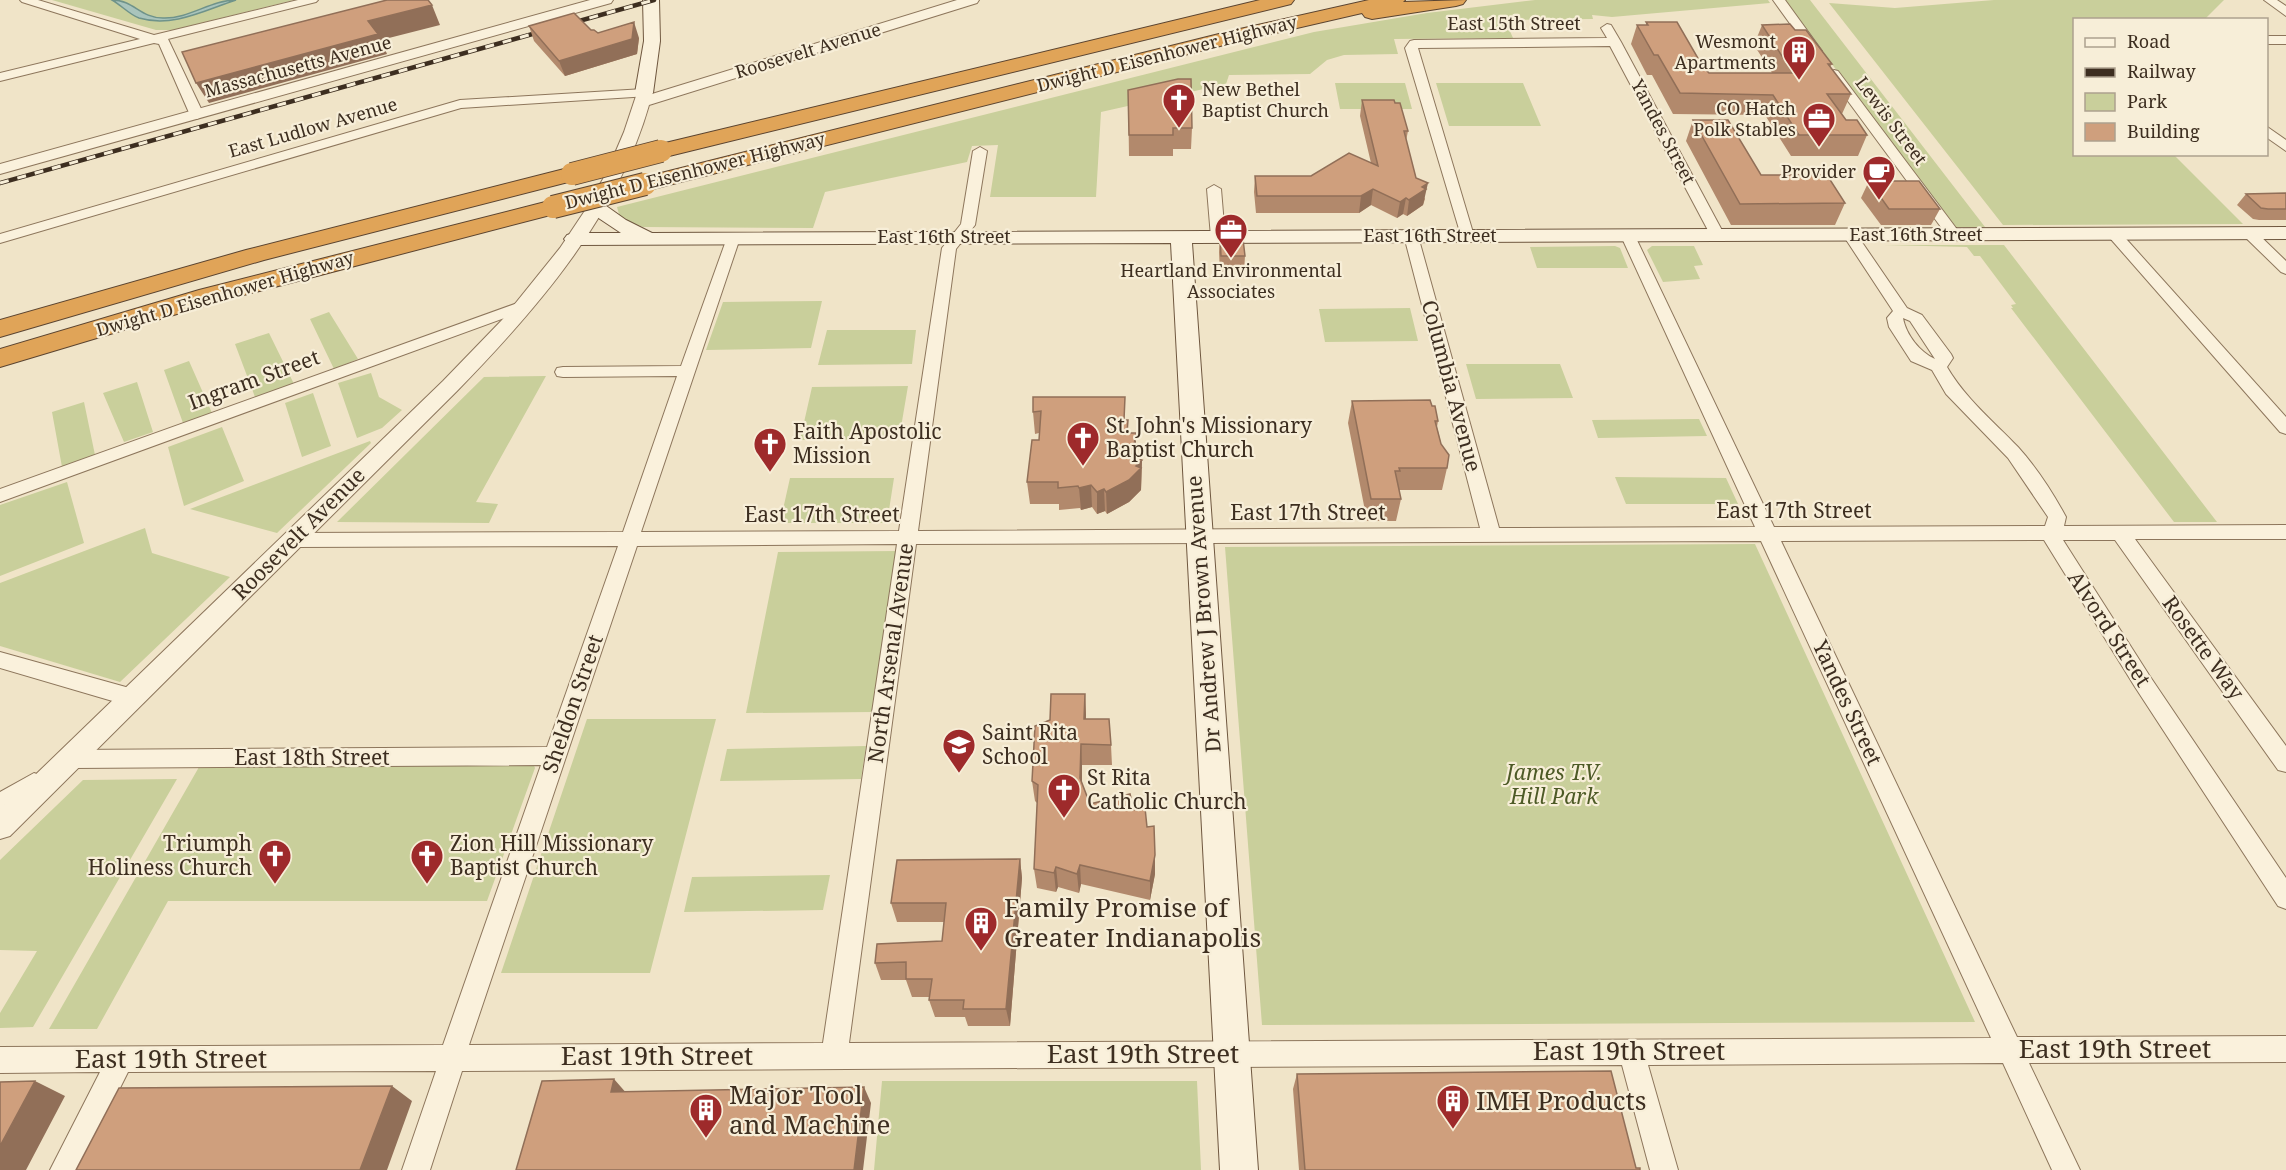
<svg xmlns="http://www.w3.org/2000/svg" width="2286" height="1170" font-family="'Noto Serif',serif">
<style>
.green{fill:#c9cf9b}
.water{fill:#a9c4bc;stroke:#6f938a;stroke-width:1.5}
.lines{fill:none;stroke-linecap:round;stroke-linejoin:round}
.minor-casing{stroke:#8d765c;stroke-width:2}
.tertiary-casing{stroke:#8d765c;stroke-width:2}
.secondary-casing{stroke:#6f573f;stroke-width:2}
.motorway-casing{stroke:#5b4430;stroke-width:2}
.minor{fill:#faf1dc;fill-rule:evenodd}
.tertiary{fill:#faf1dc;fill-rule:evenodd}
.secondary{fill:#faf1dc;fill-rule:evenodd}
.motorway{fill:#e0a458;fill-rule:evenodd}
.rail-casing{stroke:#3d2e20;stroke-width:4.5}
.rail{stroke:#f7eed8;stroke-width:3;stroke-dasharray:9;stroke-linecap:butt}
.motorway-bridge-casing{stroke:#5b4430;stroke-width:24;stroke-linecap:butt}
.motorway-bridge{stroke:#e0a458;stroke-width:22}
.wall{fill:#b2896c}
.shaded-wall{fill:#916f58}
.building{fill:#cf9f7d;stroke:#916f58;stroke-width:1.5}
.labels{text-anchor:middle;stroke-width:4.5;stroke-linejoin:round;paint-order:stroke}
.far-street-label{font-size:18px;fill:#3d2e20;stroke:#f7eed8}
.far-poi-label{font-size:18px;fill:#3d2e20;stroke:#f7eed8;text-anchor:end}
.street-label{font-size:21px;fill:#3d2e20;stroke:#f7eed8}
.poi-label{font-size:21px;fill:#3d2e20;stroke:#f7eed8;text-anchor:start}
.park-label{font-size:21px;font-style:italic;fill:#4d5a26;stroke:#f7eed8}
.near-poi-label{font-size:26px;fill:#3d2e20;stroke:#f7eed8;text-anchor:start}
.near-street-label{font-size:26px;fill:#3d2e20;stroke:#f7eed8}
</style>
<rect width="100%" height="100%" fill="#f0e4c8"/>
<path class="green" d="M52 0H294L173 30H156Z
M1535 0H1768L1770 3 1612 17 1592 15 1593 19 1505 20 1513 38 1394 39 1398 54 1344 55 1327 60 1310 74 1229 75 1226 84 1101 112 1096 197H990L998 145 972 146 967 162 825 192 813 228 643 227 620 218 617 207 1314 32 1427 13Z
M1783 0H1810L1985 227H1956Z
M1994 0H2224L2205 19 2074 20V154L2174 155 2243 224 2003 225 1829 3 1895 8Z
M1335 83H1405L1412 109H1340Z
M1436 83H1523L1541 126H1449Z
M2004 245 2217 522H2174L2011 308H2013L2011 305 2016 304 1980 256H1974L1967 247 1884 245Z
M1615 246 1620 248 1628 268H1537L1530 247Z
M1652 246H1694L1703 265 1694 266 1700 279 1663 282 1647 250Z
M822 301 811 348 706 350 723 302Z
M1410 308 1418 341 1325 342 1319 309Z
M329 312 358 359 334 369 310 319Z
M827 330H916L912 364 818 365Z
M269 333 294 384 255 397 235 344Z
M189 361 212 413 183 423 164 370Z
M1466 364H1560L1573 398 1476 399Z
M371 373 379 397 402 410 382 428 357 438 338 383Z
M546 376 476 502 498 504 489 523 337 522 484 377Z
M137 382 153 432 124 442 103 393Z
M908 386 899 439 800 440 812 387Z
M313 393 331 446 302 457 285 403Z
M84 402 95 455 62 467 52 412Z
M1699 419 1707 436 1598 438 1592 420Z
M222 427 244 481 184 506 168 447Z
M370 441 371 443 277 533 190 509Z
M1615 477 1726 478 1738 504H1626Z
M790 478H894L887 523H780Z
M67 482 84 543 0 576V505Z
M145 528 152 553 230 577 120 682 0 646V583Z
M1755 544 1975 1022 1262 1025 1225 547Z
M898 551 874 712 746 713 778 552Z
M587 719H716L650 973H501Z
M866 746 861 779 720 781 727 749Z
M533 763 535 768 487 901H168L97 1029H49L199 767Z
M177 779 33 1027 0 1028V1013L37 951 0 950V860L83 780Z
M830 875 823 910 684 912 692 877Z
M882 1081H1197L1201 1170H874Z"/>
<path class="water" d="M112 0C134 0 140 18 163 18 189 19 211 0 236 0 205 10 173 28 139 18 130 15 121 5 112 0Z"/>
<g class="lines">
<g class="minor-casing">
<path id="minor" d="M20 0H38L154 35 298 0H318L316 2 168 39 204 115 197 119 190 115 159 44 154 43 0 81V73L140 39 22 2Z
M1773 0H1785L1822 51 1820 54H1812Z
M2264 0H2277L2286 6V16Z
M1607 24 1611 25 1621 42 1725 236 1718 240 1711 236 1610 46 1418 48 1474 236 1472 239H1462L1405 48 1410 41 1414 40 1607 38 1601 28Z
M2266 36H2286V44H2266Z
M1834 70 1838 71 1959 232 1961 235 1959 238H1949L1828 74Z
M644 89 649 90 650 93 649 96 461 108 0 243V234L460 100Z
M2266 126 2286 140V151L2266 137Z
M980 147 987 151 975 225 956 249 918 531 1480 528 1404 236 1411 232 1418 236 1499 528 1755 527 1621 236 1628 232 1635 236 1774 527 2045 526 2048 517 2008 458 1946 394 1932 370 1911 361 1889 327 1887 318 1893 311 1843 235 1850 231 1855 232 1907 308 1922 315 1951 354 1953 358 1947 367C1965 398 1993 421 2018 447 2037 468 2053 493 2066 517L2064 526 2286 525V539H2135L2286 746V772L2278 770 2115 540H2063L2149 675 2286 878V909L2278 906 2135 687 2044 540 1781 541 2017 1037 2286 1036V1062L2029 1063 2080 1170H2052L2003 1063 1648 1065 1678 1170H1650L1622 1065 462 1071 430 1170H402L436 1071 128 1072 79 1170H50L100 1072 0 1073V1047L443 1045 541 765 74 768 64 772 56 770 53 763 56 756 70 750 547 747 618 546 294 547 287 545 285 540 287 535 294 533 623 532 677 376 563 377 557 376 555 372 557 368 563 367 681 366 728 235H738L740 238 641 532 899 531 942 248 961 224 973 151ZM1903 318 1910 321 1935 359C1920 352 1906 335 1903 318ZM1761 541 1991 1038 849 1043 916 544ZM897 544 823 1043 469 1045 637 546Z
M1214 185 1221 189 1225 237 1218 241 1211 237 1207 189Z
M2114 230 2119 231 2286 417V434L2280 432 2109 237 2107 234 2109 231Z
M2250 230 2255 231 2286 261V274L2281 272 2245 237 2243 234 2245 231Z
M523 301 529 303 531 306 529 309 0 502V489Z
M0 652 133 689 140 692 144 698 140 704 133 707 0 668Z
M34 773 42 776 45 783 42 790 0 814V792Z"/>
</g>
<g class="tertiary-casing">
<path id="tertiary" d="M590 0H613L611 3 0 174V164Z
M957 0H979L977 3 649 105C617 217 537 309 457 391L10 836 0 839V809L443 381 502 320 560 248 584 212 607 172 624 132 638 90H650L652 94Z"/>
</g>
<g class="secondary-casing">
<path id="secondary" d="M643 0H659L660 41 653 93 650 97H638L635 93 644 41Z
M595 201 602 203 626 220 652 233 2286 227V239L1192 243 1258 1170H1220L1171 243 574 245 567 243 564 239 567 235 574 233H621L588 211 585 207 588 203Z"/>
</g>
<g class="motorway-casing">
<path id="motorway" d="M1260 0H1294L1291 4 661 158 653 156 649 151 653 146 661 144Z
M1369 0H1405L1403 2 1466 0 1463 4 1456 6 1372 19 1365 17 1362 13 1232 43 645 191 637 189 633 184 637 179 1231 31Z
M572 167 580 169 584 174 580 179 264 260 0 337V320L246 250Z
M553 200 562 202 565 207 562 212 217 302 0 367V349L199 290Z"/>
</g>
<use href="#minor" class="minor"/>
<use href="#tertiary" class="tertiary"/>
<use href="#secondary" class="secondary"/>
<use href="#motorway" class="motorway"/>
<g class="rail-casing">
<path id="rail" d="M0 183 654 0"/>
</g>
<use href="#rail" class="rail"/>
<g class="motorway-bridge-casing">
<path id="motorway-bridge" d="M572 174 661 151
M553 207 645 184"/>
</g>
<use href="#motorway-bridge" class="motorway-bridge"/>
</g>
<path class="wall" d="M1646 22 1709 73H1772L1754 45 1762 25 1795 30 1832 64 1830 67 1851 94 1842 114 1846 120 1867 135 1858 156H1791L1765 115 1673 114 1652 75H1647L1631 44 1637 25H1646Z
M529 26 591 30 598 33 639 38 637 54 565 76 534 41Z
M1128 90 1192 128 1191 149H1173V156H1129Z
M1362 100 1395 103 1408 131 1406 141 1416 178 1425 199 1423 205 1407 216 1403 214 1397 218 1371 205 1359 213H1256L1254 192 1255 176H1311L1371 163 1360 116Z
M1693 120 1761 175 1845 203 1835 225H1731L1686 141Z
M1869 181 1940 209 1931 225H1881L1861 198Z
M2286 193V220H2259L2253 219 2237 205 2246 194Z
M1220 236 1234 239 1245 256 1244 272H1220L1219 252Z
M1033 397 1125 420 1128 433 1136 455 1135 458 1142 460 1141 490 1129 502 1107 514 1105 511 1097 514 1092 507 1081 510 1080 508 1059 510V504H1030L1027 482 1039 440V433L1035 434 1033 412Z
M1352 401 1432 406 1438 421 1437 427 1447 468 1442 490H1399L1401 499 1396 521H1367L1348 423Z
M1085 694 1086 719 1111 745 1112 765H1082V783L1090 804 1134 810 1147 827 1155 855V874L1150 900 1081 884 1079 893 1058 887 1056 892 1037 888 1034 869 1037 803 1035 801 1032 781Z
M1020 859 1022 878 1010 1026H968L965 1017H935L929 1000 930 997H912L906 980H881L875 963 942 941 944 922H897L891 903Z
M1297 1074 1636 1168 1640 1170H1299L1293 1089Z"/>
<path class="shaded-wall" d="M432 5 440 25 381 40 387 54 209 103 196 83 368 21Z
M634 22 639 38 637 54 565 76 559 61Z
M1428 183 1423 205 1407 216 1409 200 1422 187Z
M1373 189 1371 205 1359 213 1361 196Z
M1406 198 1403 214 1397 218 1400 202Z
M1136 433V455L1132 476 1136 466 1142 460 1141 490 1129 502 1107 514 1106 492Z
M1091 485 1092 507 1081 510 1079 488Z
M1104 489 1105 511 1097 514V492Z
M1085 694 1086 715 1085 740 1084 719Z
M1081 744 1082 765V798L1080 778Z
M1155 855V874L1150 900V881Z
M1020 859 1022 878 1010 1026 1006 1009Z
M1080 865 1081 884 1079 893 1077 874Z
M1056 867 1058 887 1056 892 1054 873Z
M614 1079 628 1095 611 1092Z
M35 1081 65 1096 26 1170H0V1146Z
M392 1086 412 1101 387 1170H360Z
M864 1087 871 1103 863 1170H854Z"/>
<path class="building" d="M387 0H428L432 5 368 21 378 34 196 83 182 52Z
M574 13 591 30H594L598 33 634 22 632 39 559 61 529 26Z
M1646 22H1677L1703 67 1709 73H1793L1762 25 1790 24 1795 30H1806L1832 64H1828L1851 94H1827L1846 120H1857L1867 135H1799L1773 95 1680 93 1658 55H1654L1637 25H1648Z
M1178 79H1191L1192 128H1173V135H1129L1128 90Z
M1362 100H1394L1395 103H1400L1408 131H1404L1416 178 1428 183 1422 187 1426 189 1409 200 1406 198 1400 202 1373 189 1361 196H1257L1255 176H1311L1349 153 1378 166Z
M1693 120H1728L1761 175H1827L1845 203 1740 204Z
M1869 181H1919L1940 209H1889Z
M2286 193V209H2268L2261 208 2246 194Z
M1220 236H1234V239H1243L1245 256H1221Z
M1033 397H1125L1124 420H1128L1127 433H1136L1132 457 1142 460 1136 466 1141 468 1129 480 1106 492 1104 489 1097 492 1091 485 1079 488 1078 486 1058 488V482H1027L1032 440H1039L1041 411 1033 412Z
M1430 400 1432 406H1435L1438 421H1435L1441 444 1449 455 1447 468H1399L1400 471H1395L1401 499H1371L1352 401Z
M1051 694H1085L1084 719H1109L1111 745 1081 744 1080 778 1090 804 1130 794 1134 810 1145 808 1147 827 1154 826 1155 855 1150 881 1080 865 1077 874 1056 867 1054 873 1034 869 1038 785 1032 781 1035 726 1050 720Z
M1020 859 1006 1009H963L964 1000H929L932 979H906V962L875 963 877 944 942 941 946 903H891L897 860Z
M1611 1071 1636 1168H1640V1170H1305L1297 1074Z
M614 1079 611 1092 864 1087 854 1170H516L542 1081Z
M35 1081 0 1146V1082Z
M392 1086 360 1170H76L119 1088Z"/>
<defs>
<g id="building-pin" transform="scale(1.725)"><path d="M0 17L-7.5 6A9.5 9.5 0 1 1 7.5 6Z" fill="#9e2a2b" stroke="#f7eed8"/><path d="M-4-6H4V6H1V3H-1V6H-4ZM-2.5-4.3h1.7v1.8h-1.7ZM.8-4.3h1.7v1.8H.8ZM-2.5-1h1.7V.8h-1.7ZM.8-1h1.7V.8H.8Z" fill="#fff"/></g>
<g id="church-pin" transform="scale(1.725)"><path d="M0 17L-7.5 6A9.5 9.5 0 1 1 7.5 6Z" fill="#9e2a2b" stroke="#f7eed8"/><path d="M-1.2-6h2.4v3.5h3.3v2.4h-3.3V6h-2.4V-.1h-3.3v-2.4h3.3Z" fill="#fff"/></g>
<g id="office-pin" transform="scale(1.725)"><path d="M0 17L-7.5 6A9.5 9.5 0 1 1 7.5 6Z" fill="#9e2a2b" stroke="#f7eed8"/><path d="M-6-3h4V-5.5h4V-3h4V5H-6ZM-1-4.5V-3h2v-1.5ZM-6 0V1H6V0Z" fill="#fff"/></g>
<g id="cafe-pin" transform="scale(1.725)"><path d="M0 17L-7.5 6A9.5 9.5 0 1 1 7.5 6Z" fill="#9e2a2b" stroke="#f7eed8"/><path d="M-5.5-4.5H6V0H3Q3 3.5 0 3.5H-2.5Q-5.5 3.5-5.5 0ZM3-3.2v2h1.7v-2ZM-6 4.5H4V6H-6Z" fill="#fff"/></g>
<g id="school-pin" transform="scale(1.725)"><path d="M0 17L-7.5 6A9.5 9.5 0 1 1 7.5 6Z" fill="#9e2a2b" stroke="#f7eed8"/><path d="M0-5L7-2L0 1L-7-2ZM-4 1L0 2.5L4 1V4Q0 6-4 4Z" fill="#fff"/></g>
</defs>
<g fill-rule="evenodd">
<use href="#building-pin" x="1799" y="52"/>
<use href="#church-pin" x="1179" y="100"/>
<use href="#office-pin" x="1819" y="119"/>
<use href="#cafe-pin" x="1879" y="172"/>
<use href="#office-pin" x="1231" y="230"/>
<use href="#church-pin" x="1083" y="438"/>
<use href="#church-pin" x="770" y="444"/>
<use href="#school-pin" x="959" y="745"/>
<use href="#church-pin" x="1064" y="790"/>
<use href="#church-pin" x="275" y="856"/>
<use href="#church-pin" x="427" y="856"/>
<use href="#building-pin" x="981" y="923"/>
<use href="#building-pin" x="1453" y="1101"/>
<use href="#building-pin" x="706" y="1110"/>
</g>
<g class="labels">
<g class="far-street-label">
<text x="1514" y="30">East 15th Street</text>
<text transform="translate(808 51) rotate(-17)" y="6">Roosevelt Avenue</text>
<text transform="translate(1167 54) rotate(-14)" y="6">Dwight D Eisenhower Highway</text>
<text transform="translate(298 67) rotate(-15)" y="6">Massachusetts Avenue</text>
<text transform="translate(1891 121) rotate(53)" y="6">Lewis Street</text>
<text transform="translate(313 128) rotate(-16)" y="6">East Ludlow Avenue</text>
<text transform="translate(1663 132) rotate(62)" y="6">Yandes Street</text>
<text transform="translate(695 171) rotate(-14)" y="6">Dwight D Eisenhower Highway</text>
<text x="1916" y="241">East 16th Street</text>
<text x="1430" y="242">East 16th Street</text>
<text x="944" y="243">East 16th Street</text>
<text transform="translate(225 294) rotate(-16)" y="6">Dwight D Eisenhower Highway</text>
</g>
<g class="far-poi-label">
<text x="1776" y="48">Wesmont<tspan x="1776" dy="21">Apartments</tspan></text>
<text x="1202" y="96" text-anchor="start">New Bethel<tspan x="1202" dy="21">Baptist Church</tspan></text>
<text x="1796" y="115">CO Hatch<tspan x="1796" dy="21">Polk Stables</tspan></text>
<text x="1856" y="178">Provider</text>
<text x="1231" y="277" text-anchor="middle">Heartland Environmental<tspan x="1231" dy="21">Associates</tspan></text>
</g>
<g class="street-label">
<text transform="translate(254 380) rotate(-20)" y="7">Ingram Street</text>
<text transform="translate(1451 386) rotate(75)" y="7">Columbia Avenue</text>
<text x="1794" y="518">East 17th Street</text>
<text x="1308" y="520">East 17th Street</text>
<text x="822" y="522">East 17th Street</text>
<text transform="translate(299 534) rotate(-45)" y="7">Roosevelt Avenue</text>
<text transform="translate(1204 614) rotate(-94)" y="7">Dr Andrew J Brown Avenue</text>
<text transform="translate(2109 629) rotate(57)" y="7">Alvord Street</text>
<text transform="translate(2203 648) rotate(54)" y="7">Rosette Way</text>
<text transform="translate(891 653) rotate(-82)" y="7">North Arsenal Avenue</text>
<text transform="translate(1847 703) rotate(65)" y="7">Yandes Street</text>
<text transform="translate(573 704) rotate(-71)" y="7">Sheldon Street</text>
<text x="312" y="765">East 18th Street</text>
</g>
<g class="poi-label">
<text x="1106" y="433">St. John's Missionary<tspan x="1106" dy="24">Baptist Church</tspan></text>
<text x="793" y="439">Faith Apostolic<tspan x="793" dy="24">Mission</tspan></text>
<text x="982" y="740">Saint Rita<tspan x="982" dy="24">School</tspan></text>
<text x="1087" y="785">St Rita<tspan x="1087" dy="24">Catholic Church</tspan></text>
<text x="252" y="851" text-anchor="end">Triumph<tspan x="252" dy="24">Holiness Church</tspan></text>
<text x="450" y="851">Zion Hill Missionary<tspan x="450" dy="24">Baptist Church</tspan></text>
</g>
<g class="park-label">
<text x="1554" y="780">James T.V.<tspan x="1554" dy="24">Hill Park</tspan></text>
</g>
<g class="near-poi-label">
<text x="1004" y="917">Family Promise of<tspan x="1004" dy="30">Greater Indianapolis</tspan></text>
<text x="729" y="1104">Major Tool<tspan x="729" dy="30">and Machine</tspan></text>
<text x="1476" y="1110">IMH Products</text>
</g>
<g class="near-street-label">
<text x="2115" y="1058">East 19th Street</text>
<text x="1629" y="1060">East 19th Street</text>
<text x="1143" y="1063">East 19th Street</text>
<text x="657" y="1065">East 19th Street</text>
<text x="171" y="1068">East 19th Street</text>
</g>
</g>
<rect x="2073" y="18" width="195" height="138" fill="#f7eed8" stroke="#ada18e" stroke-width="1.5"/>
<rect x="2085" y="38" width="30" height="9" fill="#faf1dc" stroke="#ada18e" stroke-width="1.5"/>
<text x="2127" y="48" font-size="18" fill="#3d2e20">Road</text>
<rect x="2085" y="68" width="30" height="9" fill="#3d2e20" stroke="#ada18e" stroke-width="1.5"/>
<text x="2127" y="78" font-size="18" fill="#3d2e20">Railway</text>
<rect x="2085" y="93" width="30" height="18" fill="#c9cf9b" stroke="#ada18e" stroke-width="1.5"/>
<text x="2127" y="108" font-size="18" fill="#3d2e20">Park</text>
<rect x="2085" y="123" width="30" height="18" fill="#cf9f7d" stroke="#ada18e" stroke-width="1.5"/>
<text x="2127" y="138" font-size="18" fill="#3d2e20">Building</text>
</svg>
